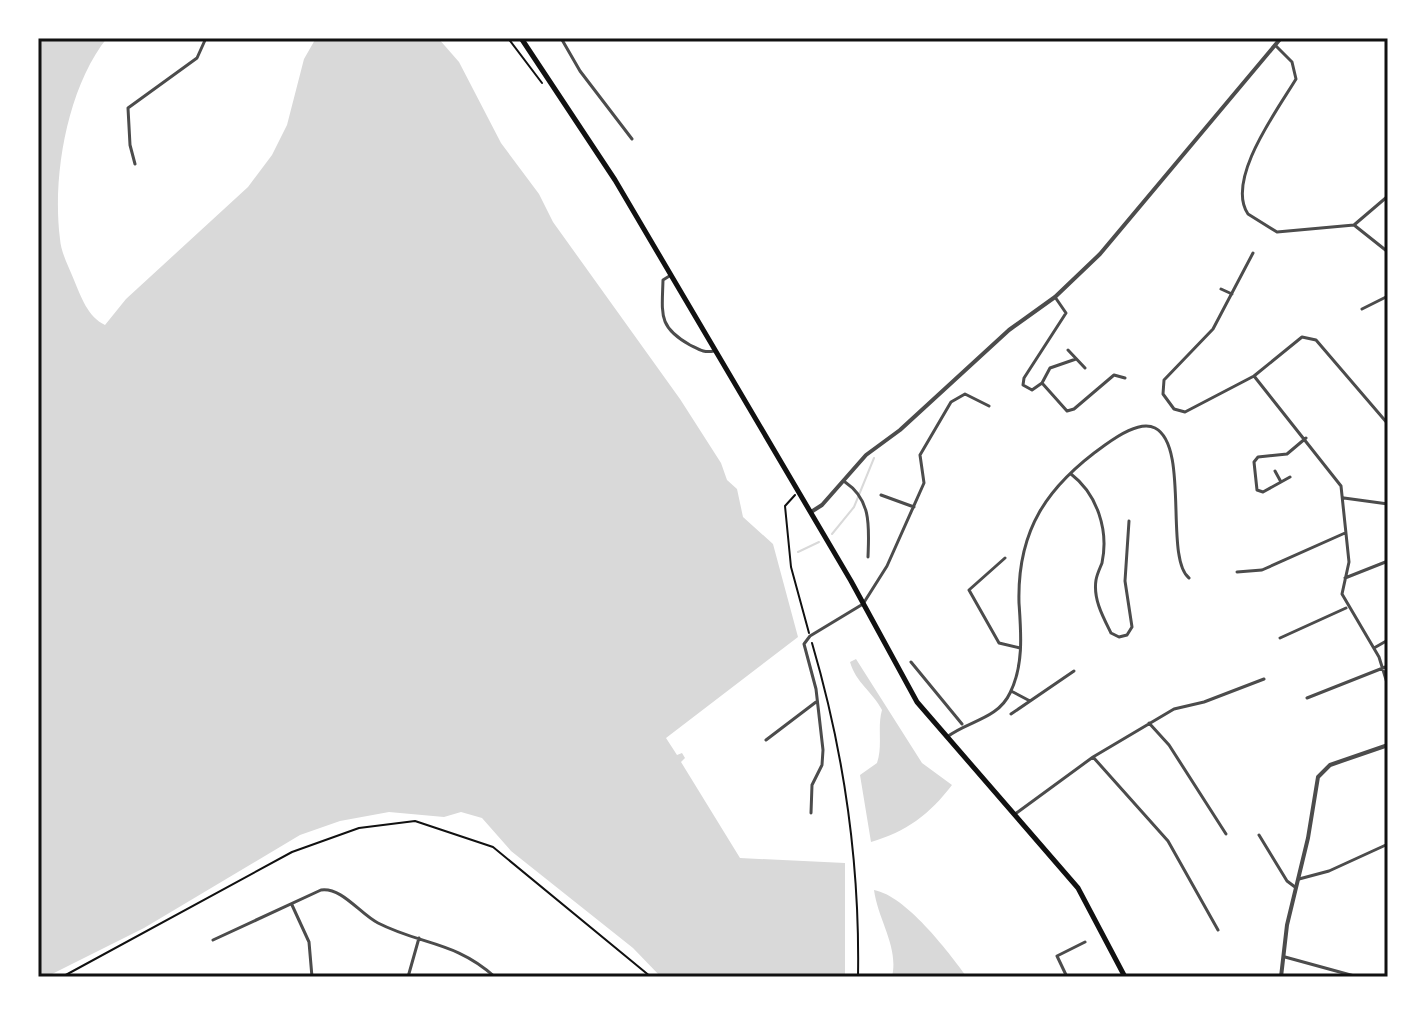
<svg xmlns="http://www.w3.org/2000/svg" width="1426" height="1015" font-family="Mulish,sans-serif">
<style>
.water{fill:#d9d9d9}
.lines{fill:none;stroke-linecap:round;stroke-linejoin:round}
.stream{stroke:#d9d9d9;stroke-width:2}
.path{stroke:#111;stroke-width:2}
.minor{stroke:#4c4c4c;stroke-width:3}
.tertiary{stroke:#4c4c4c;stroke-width:4}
.secondary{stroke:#111;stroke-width:5}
.neatline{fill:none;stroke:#111;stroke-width:3}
</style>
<rect width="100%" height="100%" fill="#fff"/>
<path class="water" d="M38 38H107C67 88 52 177 60 239 61 253 69 267 74 280 81 297 88 317 105 325L126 299 248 187 272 155 287 125 304 59 316 38H438L459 62 501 143 539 194 553 222 680 399 721 463 727 480 737 489 743 517 773 544 798 637 666 738 677 755 682 753 685 758 681 762 740 858 845 863V977H661L633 948 511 851 482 818 461 812 444 817 389 812 340 821 300 835 144 928 46 977H38Z
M856 659 922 763 952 785C930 814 906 832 871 842L860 775 877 763C883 746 877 727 882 710 872 691 856 683 850 662Z
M874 890C906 896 947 950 967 977H892C899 947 878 920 874 890Z"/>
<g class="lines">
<path class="stream" d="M832 534 854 507 874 458
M798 552 819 542"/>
<path class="path" d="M508 38 542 83
M795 495 785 506 791 567 809 633
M812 643C844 752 860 863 858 977
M62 977 292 852 359 828 415 821 493 847 651 977"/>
<path class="minor" d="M561 38 580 71 632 139
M1276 46 1292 62 1296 79C1278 109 1225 180 1248 214L1277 232 1354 225 1388 196
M135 164 130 145 128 108 197 58 206 38
M1354 225 1388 252
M1253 253 1213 329 1164 380 1163 394 1174 409 1185 412 1254 376 1341 486 1349 562 1342 594 1379 657 1388 686
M671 275 663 280C662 315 658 327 690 345 700 350 704 353 714 351
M1221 289 1232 294
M1055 297 1066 313 1024 378 1023 385 1032 390 1042 383 1050 368 1076 359
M1362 309 1388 296
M1068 350 1085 368
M1254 376 1302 337 1316 340 1388 424
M1042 383 1067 411 1074 409 1114 375 1125 378
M1275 471 1281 482
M1071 474C1097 494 1109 530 1102 563 1100 568 1097 574 1096 580 1093 599 1103 617 1111 633L1119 637 1127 635 1132 627 1125 581 1129 521
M1290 477 1263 492 1257 490 1254 462 1258 457 1287 454 1306 438
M845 482C872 500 869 528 868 557
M881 495 914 507
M1344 498 1388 504
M1005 558 969 590 999 643 1020 648
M1237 572 1262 570 1345 533
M1345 578 1388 561
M1280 638 1346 608
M1374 648 1388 640
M911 662 962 724
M1013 692 1030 701
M1307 698 1388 666
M1011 714 1074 671
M1149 723 1169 745 1226 834
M947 737C968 721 998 719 1010 693 1024 665 1021 632 1019 603 1017 530 1047 486 1105 445 1116 437 1140 420 1155 428 1190 446 1164 558 1189 578
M766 740 816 702
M1093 757 1168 841 1218 930
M811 813 812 785 822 765 823 750 816 689 804 644 810 636 863 604 887 566 924 483 920 455 951 402 965 394 989 406
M1015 814 1093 757 1174 709 1204 702 1264 679
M1259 835 1287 881 1295 887
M1299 879 1329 871 1388 844
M292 905 309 942 312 977
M213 940 321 890C342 887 360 914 378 923 421 945 455 941 495 977
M1285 957 1358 977
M408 977 419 938
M1067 977 1057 956 1085 942"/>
<path class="tertiary" d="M811 512 822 505 866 455 900 430 1009 330 1055 297 1100 254 1281 38
M1281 977 1287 925 1308 838 1318 777 1330 765 1388 745"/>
<path class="secondary" d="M521 38 615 180 851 581 917 702 1078 888 1125 977"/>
</g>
<rect width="1426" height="1015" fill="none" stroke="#ffffff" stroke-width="80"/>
<rect x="40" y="40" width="1346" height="935" class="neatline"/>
</svg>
